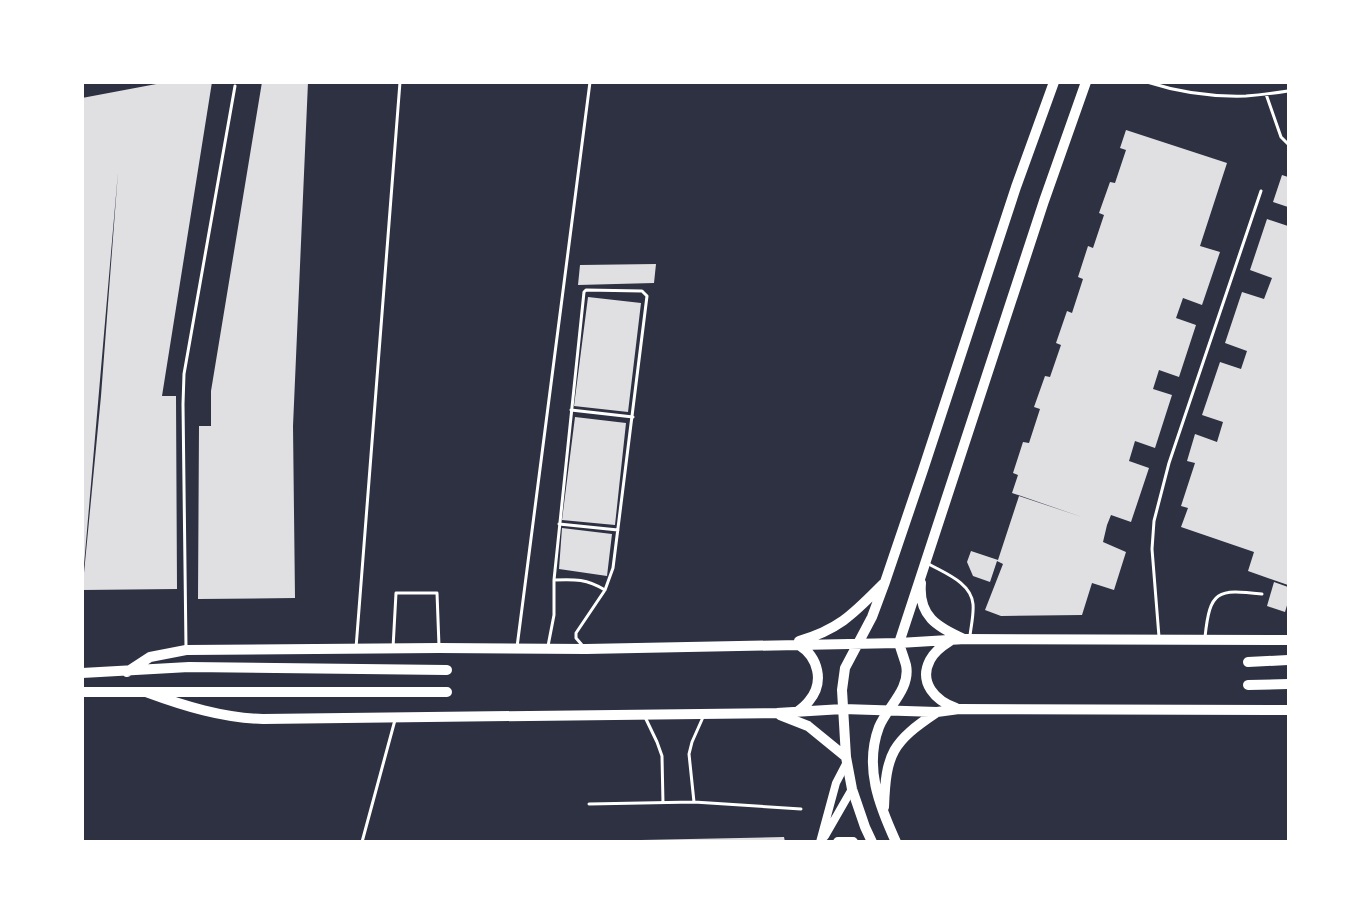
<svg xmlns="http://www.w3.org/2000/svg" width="1371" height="924" font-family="Quicksand,sans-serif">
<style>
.building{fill:#e0e0e3}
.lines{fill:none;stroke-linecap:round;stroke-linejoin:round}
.service{stroke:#fff;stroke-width:3}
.tertiary{stroke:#fff;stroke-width:8}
.primary{stroke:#fff;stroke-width:10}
</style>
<rect width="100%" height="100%" fill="#2d3142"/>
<path class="building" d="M167 82H212L162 396H176L177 589 82 590V573H84L101 396 118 172 84 565H82V98Z
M262 82H308L293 426 295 598 198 599 199 426H211V391Z
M1126 130 1227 163 1200 246 1220 252 1202 305 1183 298 1176 318 1196 325 1179 377 1159 370 1153 389 1172 395 1155 448 1135 441 1129 461 1149 468 1131 522 1111 515 1107 525 1103 542 1126 552 1114 590 1092 583 1082 615 1001 616 985 610 1003 564 997 561 990 582 973 576 967 562 971 551 998 560 1019 496 1082 517 1012 493 1018 475 1013 473 1023 442 1029 443 1040 409 1034 407 1045 376 1050 377 1061 345 1056 343 1067 311 1072 313 1083 279 1078 277 1088 246 1093 248 1104 215 1099 213 1110 182 1115 183 1126 150 1120 148Z
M1282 175 1288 177V207L1273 202Z
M1267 219 1288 226V585L1248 571 1254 552 1181 527 1188 508 1181 506 1195 463 1187 461 1195 434 1217 442 1223 422 1202 415 1220 362 1241 369 1247 351 1225 343 1242 292 1264 299 1272 278 1250 270Z
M656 264 654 283 578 285 580 265Z
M588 297 641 303 628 412 574 406Z
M575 417 626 423 615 525 562 520Z
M562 528 612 534 607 576 559 569Z
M1274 582 1288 587V602L1285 612 1267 606Z
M784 837 785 842H641V840Z"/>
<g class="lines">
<path class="service" d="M1147 82C1178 92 1213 97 1246 96 1260 95 1275 93 1288 91
M1266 94 1281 137 1288 144
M571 410 633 417
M559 524 618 530
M927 563C944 573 971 582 973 604 974 614 971 626 970 636
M554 580 584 292 586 290 642 291 647 296 613 568 605 590
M1159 637 1152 549 1154 521 1169 463 1261 191
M1205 637C1210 590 1217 589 1262 594
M548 646 554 615V580C575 579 587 579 605 590L576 633V638L582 645
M517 647 590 82
M186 648 183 404 184 374 235 86
M356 648 400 82
M393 648 396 593H437L439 646
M645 717 657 742 662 756 663 803
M694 802 689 754 692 742 704 715
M589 804 694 802 801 809
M362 842 395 720"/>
<path class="tertiary" d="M825 836 852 789
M820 842 836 783 847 762"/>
<path class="primary" d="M921 583C918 616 937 627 964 639
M799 641C840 629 854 613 883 584
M950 641C942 646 934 652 930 660 918 683 936 701 956 708
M1248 662 1288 660
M127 672 150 657 186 650 439 648 586 649 899 643 965 639 1288 640
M82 673 189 667 447 670
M1248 685 1288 684
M82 692H447
M146 692C184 706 223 718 263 719L777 713 843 709 937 712 959 709 1288 710
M797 712C801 709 806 705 809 701 825 682 818 657 799 645
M780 715 808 726 846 757
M884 807C886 753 892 742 937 712
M838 842H853
M872 842 865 827 852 789 846 757 842 690 845 668 872 617 885 582 923 470 1016 187 1054 82
M896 842C879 805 864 767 879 727 887 707 911 689 906 665 904 658 901 650 899 643L1044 201 1086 82"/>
</g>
<rect width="1371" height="924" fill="none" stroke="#ffffff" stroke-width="168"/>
</svg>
